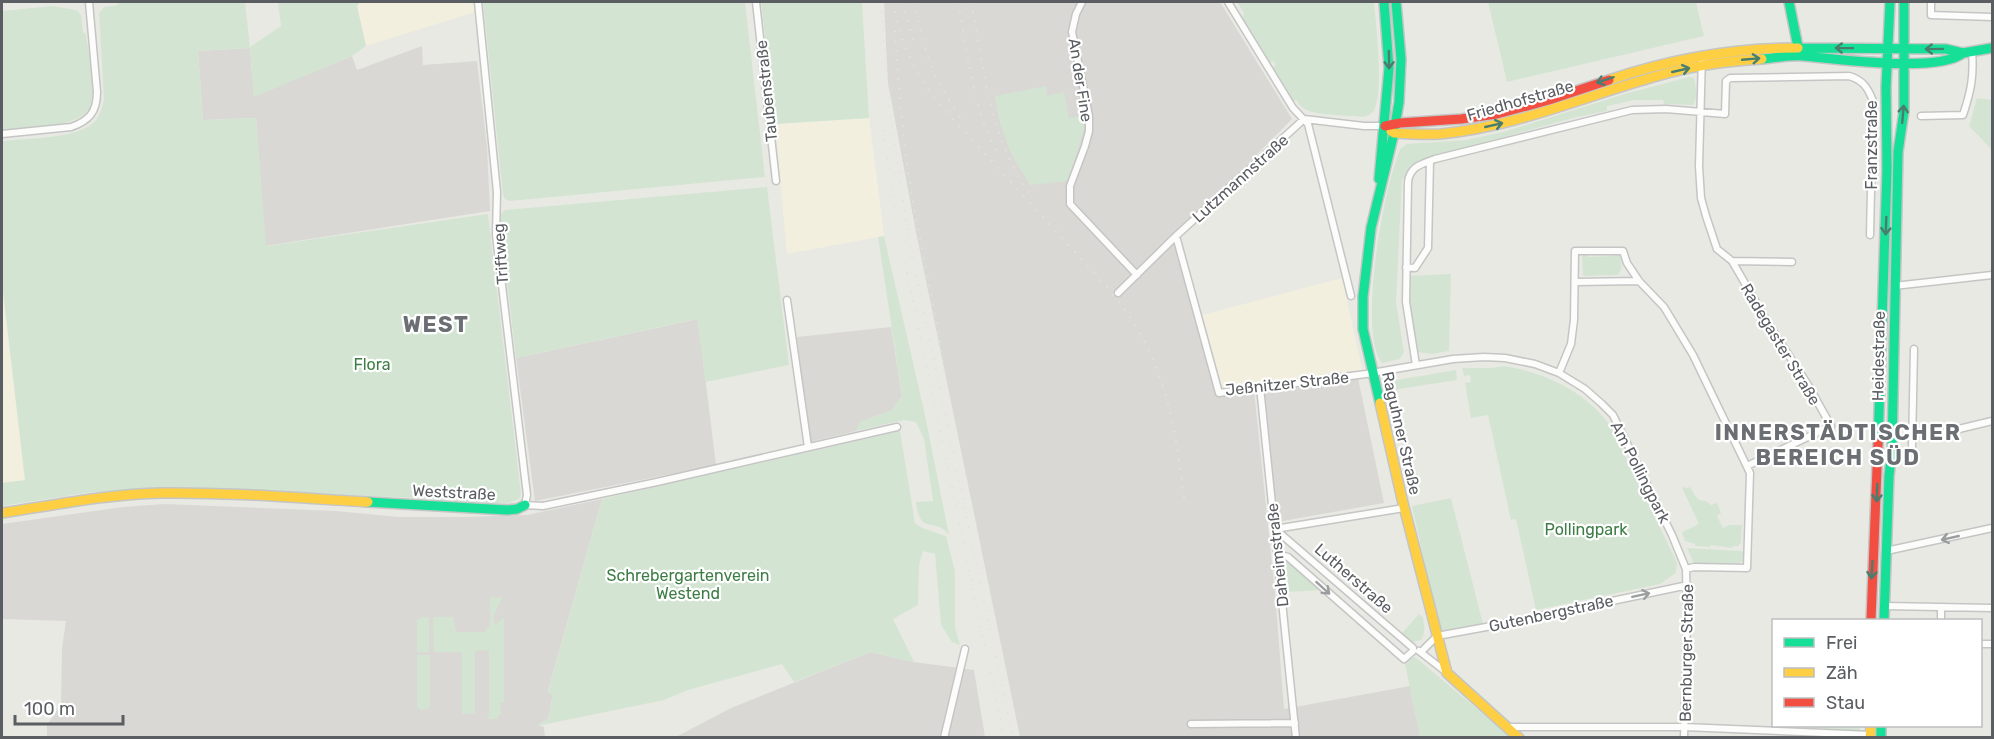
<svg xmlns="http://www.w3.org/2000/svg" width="1994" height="739" font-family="Rubik,sans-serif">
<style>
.commercial{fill:#f2efde}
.industrial{fill:#d9d8d4}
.green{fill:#d3e5d2}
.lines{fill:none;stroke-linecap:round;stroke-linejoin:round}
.street-casing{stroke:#c5c5c5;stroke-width:9}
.fast-casing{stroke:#c4c5c5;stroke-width:12}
.slow-casing{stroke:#c4c5c5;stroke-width:12}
.jam-casing{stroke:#c4c5c5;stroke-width:12}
.street{stroke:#fcfcfb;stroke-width:6}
.fast{stroke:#16e098;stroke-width:9}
.slow{stroke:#ffcf43;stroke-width:9}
.jam{stroke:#f24e42;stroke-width:9}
.rail{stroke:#e1e2e1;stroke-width:2;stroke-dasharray:1.5 8;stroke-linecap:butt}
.oneway{stroke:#497e6f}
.oneway2{stroke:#9b9d9f}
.labels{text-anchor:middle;stroke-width:4.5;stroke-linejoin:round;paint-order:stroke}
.street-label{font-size:16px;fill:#5a5d61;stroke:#fff}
.park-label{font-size:16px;fill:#3d7d45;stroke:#fff}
.district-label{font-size:22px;font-weight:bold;letter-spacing:1.5px;fill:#6b6f73;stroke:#fff}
</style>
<rect width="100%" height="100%" fill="#e9e9e4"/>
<path class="commercial" d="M360 2H473L475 12 366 46 357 6Z
M869 118 884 236 787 254 775 124Z
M1342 278 1363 373 1216 397 1195 317Z
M2 283 25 481 2 483Z"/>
<path class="industrial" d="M884 2H1220L1292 119 1174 239 1216 397 1254 390 1275 593 1284 709 1410 686 1420 737H1020L916 232 888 83Z
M422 46 423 65 477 61 487 147 490 211 265 246 256 118 203 120 198 51 250 48 254 96 352 56 357 70Z
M698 319 716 465 535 501 516 358Z
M891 327 902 396 891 411 860 422 856 431 810 442 797 337Z
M1358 378 1384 503 1277 522 1263 391Z
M602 499 548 691 553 695 548 719 538 725 544 727 545 738 47 737V725L61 704 62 648 66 621 2 619V524L123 507 165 504 336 511 398 517H466L527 515Z
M870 652 914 662 974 670 985 737 674 738 731 708Z"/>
<path class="green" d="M118 2H245L250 47 281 26 278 2H360L357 6 366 46 352 56 254 97 250 48 198 51 203 120 256 118 266 246 488 214 521 494 519 499 506 504 416 498 173 487 86 493 2 506V483L25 480 2 283V141C26 138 78 139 94 122 100 116 102 108 104 100L99 13 104 7 118 5Z
M483 2H745L765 177 510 201 505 199 503 194Z
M761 2H862L869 118 775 124Z
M1237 2H1374C1376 22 1384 93 1374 110 1372 114 1368 116 1363 117 1348 115 1314 116 1303 108 1299 105 1299 104 1297 100L1293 101 1272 67 1276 65 1273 61 1270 63 1242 20 1244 13Z
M1389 2H1392C1396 34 1397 65 1396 97H1393L1394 46Z
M1488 2H1696L1704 36 1507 82Z
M52 6 77 10 81 15 83 32 86 34C88 50 96 89 92 104 84 129 24 128 2 130V11Z
M1689 77 1694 78C1696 86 1698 99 1693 105L1664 104 1663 100H1635L1607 106V111L1577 117 1423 159 1411 166 1406 179H1402L1396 302 1404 352 1400 359 1382 363C1357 333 1384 183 1401 148L1407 144 1466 140 1503 132 1628 93Z
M1046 86 1047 96 1064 92 1069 118 1082 116 1085 127 1068 181 1030 185 1011 153 999 120 995 96Z
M1977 98 1992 100V150L1969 126Z
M767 187 789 365 706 382 697 319 516 358 500 223 501 214 505 210Z
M884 236 925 415 949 535C935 516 920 537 916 502L933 501 924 439 916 422 904 420 856 431 860 422 891 411 902 396 878 237Z
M1615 253H1619C1622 261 1623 268 1618 275L1583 276 1582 254H1588V257L1614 256Z
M1451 274 1449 351 1432 354 1416 352 1407 276Z
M1504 366C1546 373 1583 390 1610 425L1671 550 1677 563 1676 573 1660 584 1536 610 1516 519 1511 520 1488 415 1471 418 1465 383 1471 382 1470 375 1464 376 1462 368H1491Z
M1456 370 1457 380 1386 391 1384 382Z
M900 431 915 523 922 528 946 536 955 571V627L960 645 952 642 941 625 935 554 923 551 919 565 918 605 893 619 914 662 870 652 794 682 782 664 688 690 664 700 537 726 548 719 553 696 548 692 602 499Z
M1684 487 1687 488 1690 487C1694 493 1697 502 1706 501L1711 505 1717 503 1721 513 1717 516 1723 528 1729 525H1742L1741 544H1739V546H1733L1732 548 1711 545 1710 547 1695 546V544L1685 541 1682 532 1699 524 1682 488Z
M1451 498 1483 624 1440 633 1412 506Z
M1687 548 1741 551 1744 552V560L1738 564 1694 563Z
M1286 562H1289L1322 590 1289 592Z
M490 597 502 598 493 616 495 625 504 618V702L500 703 501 715H498L497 719H487L489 713V650L475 651V713L462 714V652H434L433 617H453L456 632H484L490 625Z
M1419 614 1423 617C1424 625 1426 633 1421 640L1413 642 1402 633Z
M422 617H429V652H417V620Z
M430 655V703L429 708 421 710 417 707V655Z
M1415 657 1511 737H1420L1404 659Z
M1818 726H1860V731L1818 728Z"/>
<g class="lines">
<g class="street-casing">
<path id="street" d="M478 2 497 192 496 235 527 495 525 505 543 506 657 482 897 427
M756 2 776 181
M1082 2 1076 14 1072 32 1089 116V131L1085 146 1070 186V204L1137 275
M1228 2 1293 108 1308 124 1351 296
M1931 2V15L1992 17
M1702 55 1699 166 1701 198 1706 216 1717 249 1732 261 1771 328 1808 385 1831 426 1747 466
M1921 116 1963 115C1971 91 1974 76 1972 51
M2 134 71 127C89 121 97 112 97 92L89 2
M1176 236 1219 393 1366 374 1453 359 1484 357 1505 358 1535 364 1559 373 1585 389 1602 404 1613 415 1672 535 1686 569 1687 618 1684 738
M1732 261 1792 262
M1406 267 1415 268 1428 248 1430 161
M1576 282 1639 281
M1894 286 1992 275
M1118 293 1176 236 1304 119 1364 126H1385
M787 300 808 447
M1416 365 1406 302 1408 182C1410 166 1422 164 1435 159L1632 110 1666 109 1725 114 1726 81 1730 78 1849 76C1863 80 1868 88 1873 101L1870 235
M1559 373 1571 344 1574 320 1575 251H1623L1627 263 1639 281 1664 307 1693 355 1750 473 1747 568 1694 567 1686 569
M1260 387 1296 738
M1942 433 1992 421
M1912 447 1914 349
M1275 529 1413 648V651L1404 659 1288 557 1277 554
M1275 529 1404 508
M1886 551 1992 528
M1885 606 1992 608
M1941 620V607
M1980 644H1992
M1419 651 1446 672
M1421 652 1437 636 1508 623 1688 585
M1191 724 1295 723
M1508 727H1684L1871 735
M944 738 965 649"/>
</g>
<g class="fast-casing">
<path id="fast" d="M1789 2 1799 52
M1798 48 1946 49 1963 53 1992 48
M1762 59C1775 58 1790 55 1803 56 1836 59 1939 73 1963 53
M1379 179 1389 68 1384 2
M1380 403 1363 329V297L1371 228 1393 137 1399 102 1401 59 1396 2
M1878 443 1887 170 1886 87 1890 2
M368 502 507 510 517 509 525 505
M1884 620 1889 476 1892 449 1898 152 1904 111V2
M1881 726V738"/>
</g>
<g class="slow-casing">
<path id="slow" d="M1609 80C1671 59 1732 48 1798 48
M1391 131 1394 133C1409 134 1425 135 1440 134 1515 127 1585 96 1657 76 1691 66 1726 61 1762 59
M1380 403 1402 499 1447 673 1519 738
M2 513C55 505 108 494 161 493 230 492 299 498 368 502
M1870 738 1871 726"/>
</g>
<g class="jam-casing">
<path id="jam" d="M1385 126 1400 123 1461 119 1497 114 1549 100 1609 80
M1871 620 1878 443"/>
</g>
<use href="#street" class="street"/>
<use href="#fast" class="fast"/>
<use href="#slow" class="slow"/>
<use href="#jam" class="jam"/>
<path class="rail" d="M881 2 889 104 908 235 1013 738
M893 2C898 37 913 69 934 98L1107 287C1165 354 1175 421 1185 506
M902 2 915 45
M914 2C923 48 932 78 960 117
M958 2C968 53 972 110 999 155
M971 2C984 68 989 137 1029 193
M895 31C899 86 902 141 912 195 922 256 937 315 945 375
M883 130 897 222
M905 263 1004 738"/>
</g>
<defs><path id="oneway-shaft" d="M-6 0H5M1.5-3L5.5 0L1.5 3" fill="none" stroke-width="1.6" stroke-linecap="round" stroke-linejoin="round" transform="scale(1.5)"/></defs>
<g class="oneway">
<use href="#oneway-shaft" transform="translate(1844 48) rotate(-179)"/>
<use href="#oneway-shaft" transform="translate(1934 49) rotate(179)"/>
<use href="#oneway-shaft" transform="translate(1751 59) rotate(-5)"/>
<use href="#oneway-shaft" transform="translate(1389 60) rotate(89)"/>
<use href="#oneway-shaft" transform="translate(1681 70) rotate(-13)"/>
<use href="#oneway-shaft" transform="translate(1605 80) rotate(162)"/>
<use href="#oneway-shaft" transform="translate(1903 114) rotate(-85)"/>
<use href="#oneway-shaft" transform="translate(1494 125) rotate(-13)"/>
<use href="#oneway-shaft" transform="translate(1886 226) rotate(92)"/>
<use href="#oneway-shaft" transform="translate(1877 493) rotate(92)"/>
<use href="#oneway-shaft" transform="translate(1872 570) rotate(93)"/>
</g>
<g class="oneway2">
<use href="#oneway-shaft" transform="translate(1950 538) rotate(167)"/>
<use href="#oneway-shaft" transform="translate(1323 588) rotate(42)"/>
<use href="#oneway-shaft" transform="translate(1641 595) rotate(-12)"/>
</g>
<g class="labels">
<g class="street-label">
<text transform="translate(1081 80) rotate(81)" y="6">An der Fine</text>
<text transform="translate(766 91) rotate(-96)" y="6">Taubenstraße</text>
<text transform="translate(1520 100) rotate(-16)" y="6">Friedhofstraße</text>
<text transform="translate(1871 145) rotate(-90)" y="6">Franzstraße</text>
<text transform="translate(1240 178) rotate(-42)" y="6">Lutzmannstraße</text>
<text transform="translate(500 254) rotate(-94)" y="6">Triftweg</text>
<text transform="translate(1781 344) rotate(59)" y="6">Radegaster Straße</text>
<text transform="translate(1878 356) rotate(-89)" y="6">Heidestraße</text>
<text transform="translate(1287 383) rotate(-6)" y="6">Jeßnitzer Straße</text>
<text transform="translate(1402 433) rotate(77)" y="6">Raguhner Straße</text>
<text transform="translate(1641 472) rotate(63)" y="6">Am Pollingpark</text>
<text transform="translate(454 492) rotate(3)" y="6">Weststraße</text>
<text transform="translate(1277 555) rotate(-96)" y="6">Daheimstraße</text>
<text transform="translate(1354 578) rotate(41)" y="6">Lutherstraße</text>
<text transform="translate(1551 613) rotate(-12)" y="6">Gutenbergstraße</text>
<text transform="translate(1686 653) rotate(-89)" y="6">Bernburger Straße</text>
</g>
<g class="park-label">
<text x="372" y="370">Flora</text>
<text x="1586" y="535">Pollingpark</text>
<text x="688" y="581">Schrebergartenverein<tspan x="688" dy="18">Westend</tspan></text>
</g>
<g class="district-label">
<text x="436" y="332">WEST</text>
<text x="1838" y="440">INNERSTÄDTISCHER<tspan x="1838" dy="25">BEREICH SÜD</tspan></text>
</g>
</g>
<rect width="1994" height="739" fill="none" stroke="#5a5d61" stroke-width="6"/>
<rect x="1772" y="619" width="210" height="108" fill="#ffffff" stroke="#bdbec0" stroke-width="1.5"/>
<rect x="1784" y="638" width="30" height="9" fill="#16e098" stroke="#bdbec0" stroke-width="1.5"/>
<text x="1826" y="649" font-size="18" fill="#5a5d61">Frei</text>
<rect x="1784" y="668" width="30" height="9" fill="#ffcf43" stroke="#bdbec0" stroke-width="1.5"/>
<text x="1826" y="679" font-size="18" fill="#5a5d61">Zäh</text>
<rect x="1784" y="698" width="30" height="9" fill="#f24e42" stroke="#bdbec0" stroke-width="1.5"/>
<text x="1826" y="709" font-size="18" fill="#5a5d61">Stau</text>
<path d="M15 715v9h108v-9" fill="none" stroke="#5a5d61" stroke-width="3"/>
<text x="24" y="715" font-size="18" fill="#5a5d61" stroke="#ffffff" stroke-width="4.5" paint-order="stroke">100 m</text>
</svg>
